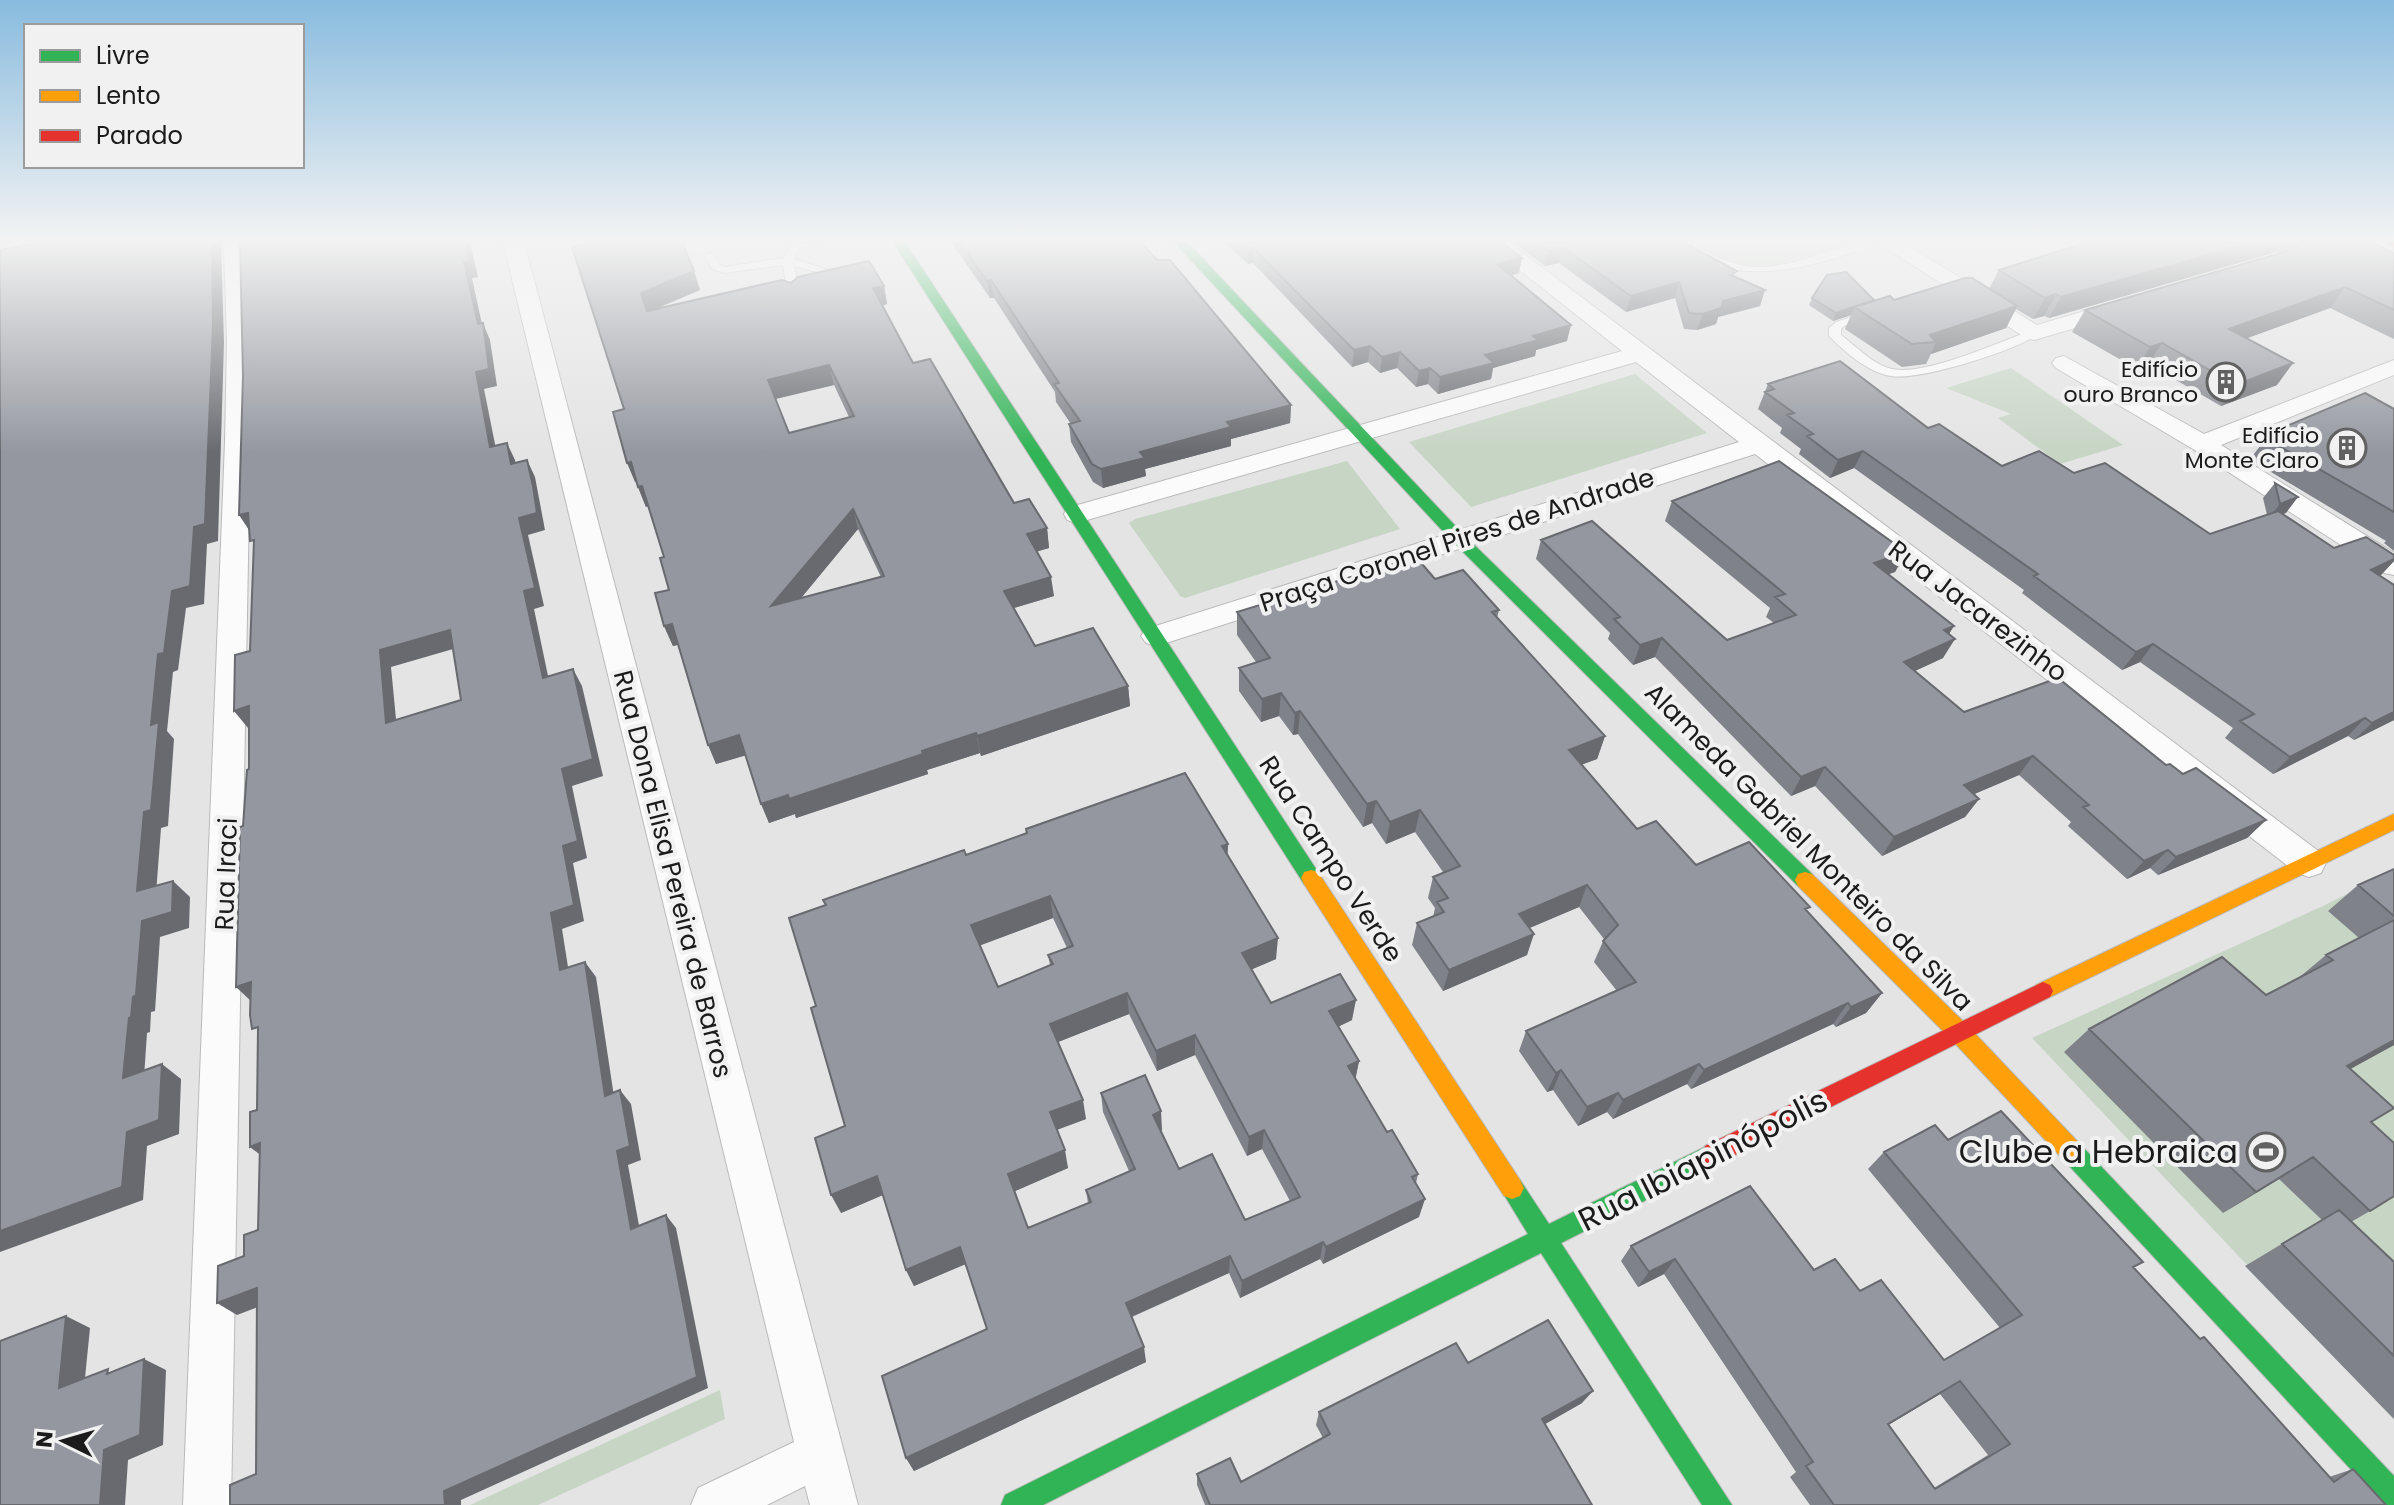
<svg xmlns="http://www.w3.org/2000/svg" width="2394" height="1505" font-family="Poppins,sans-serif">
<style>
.green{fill:#c7d5c5}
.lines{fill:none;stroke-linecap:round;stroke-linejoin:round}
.lane-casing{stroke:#bababb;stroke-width:2}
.street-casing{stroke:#bababb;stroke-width:2}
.fast-casing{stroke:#bababb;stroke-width:2}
.slow-casing{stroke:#bababb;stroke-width:2}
.jam-casing{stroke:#bababb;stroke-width:2}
.lane{fill:#fbfbfb;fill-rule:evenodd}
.street{fill:#fbfbfb;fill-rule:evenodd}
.fast{fill:#30b455;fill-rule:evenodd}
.slow{fill:#ff9f0a;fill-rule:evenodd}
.jam{fill:#e5322d;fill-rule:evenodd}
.wall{fill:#7f8289;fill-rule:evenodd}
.shaded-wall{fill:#686a6f}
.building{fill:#94979f;stroke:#686a6f;stroke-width:2;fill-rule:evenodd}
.labels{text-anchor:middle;stroke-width:8;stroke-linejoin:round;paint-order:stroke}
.far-poi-label{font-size:22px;fill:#1b1b1b;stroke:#f1f1f2;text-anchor:end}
.street-label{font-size:26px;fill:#1b1b1b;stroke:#f1f1f2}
.near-poi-label{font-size:32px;fill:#1b1b1b;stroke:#f1f1f2;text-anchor:end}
.near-street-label{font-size:32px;fill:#1b1b1b;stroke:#f1f1f2}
</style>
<rect width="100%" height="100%" fill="#e4e4e5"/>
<path class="green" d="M1692 242H1853L1762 269 1733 266Z
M2011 368 2123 445 2060 464 1998 418 2011 414 1946 388Z
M1635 374 1707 433 1471 507 1409 442Z
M1347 461 1400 529 1185 598 1180 596 1129 523 1135 519Z
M2394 870V1420L2032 1038 2323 906Z
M720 1390 725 1419 538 1505H470Z"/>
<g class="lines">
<g class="lane-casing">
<path id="lane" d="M821 242 800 248 794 259 837 273 832 276 794 266 800 296 794 299 788 296 783 265 724 273 712 269 704 255 713 253 720 265 725 267 784 258 792 243Z
M1671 242C1698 242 1722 265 1753 267 1797 269 1836 242 1879 242 1867 249 1851 253 1838 257 1781 275 1721 282 1671 242Z
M1866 312 1872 315 1870 317 1844 326 1841 329V335C1856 346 1873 365 1892 369 1925 376 1997 343 2030 331L2040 333C2018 350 1919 381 1891 376 1869 373 1845 352 1829 336V328L1836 322Z"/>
</g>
<g class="street-casing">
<path id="street" d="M224 242H246L251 392 231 1505H183L225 442 227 342Z
M503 242H524L858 1505H810L805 1486 767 1505H691L698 1488 794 1442Z
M1484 242H1508L2321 853 2326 863 2321 873 2309 877 2297 873 1755 454 1166 643 1156 646 1146 643 1141 636 1146 629 1739 442 1636 362 1087 520 1077 523 1067 520 1064 514 1067 508 1622 351Z
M1877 242H1902L2037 325 2119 301 2130 308 2127 313 2034 340 2026 338Z
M2064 356 2204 434 2394 360V375L2221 445 2394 553V575L2384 573 2193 449 2056 368 2052 363 2056 358Z"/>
</g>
<g class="fast-casing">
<path id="fast" d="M893 242H905L1318 872 1321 878 1318 884 1311 886 1304 884Z
M1174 242H1187L1463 534 1812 874 1815 880 1812 886 1805 888 1798 886 1453 542Z
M2069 1138 2077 1141 2394 1476V1505H2384L2061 1157 2058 1149 2061 1141Z
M1713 1143 1721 1146 1724 1154 1721 1162 1561 1243 1732 1505H1702L1541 1253 1043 1505H1001L1005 1495 1528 1234 1500 1188 1504 1180 1512 1177 1520 1180 1549 1224Z"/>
</g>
<g class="slow-casing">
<path id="slow" d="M2394 814V830L2050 997 2043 1000 2036 997 2033 991 2036 985Z
M1311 870 1318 872 1520 1180 1524 1188 1520 1196 1512 1199 1504 1196 1304 884 1301 878 1304 872Z
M1805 872 1812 874 1966 1024 2077 1141 2080 1149 2077 1157 2069 1160 2061 1157 1950 1038 1798 886 1795 880 1798 874Z"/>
</g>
<g class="jam-casing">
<path id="jam" d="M2387 242H2394V247Z
M2043 982 2050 985 2053 991 2050 997 1721 1162 1713 1165 1705 1162 1702 1154 1705 1146Z"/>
</g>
<use href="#lane" class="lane"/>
<use href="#street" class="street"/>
<use href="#fast" class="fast"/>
<use href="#slow" class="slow"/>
<use href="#jam" class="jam"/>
</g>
<path class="wall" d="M951 242H1141L1291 405 1290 423 1231 439V446L1145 469 1146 476 1103 488 1093 482 1071 442 1069 424H1071L1056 402 1055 392 994 298H990Z
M1225 242H1502L1519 273 1511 275 1567 341 1536 350 1535 356 1493 368 1491 379 1438 394 1428 384 1416 387 1397 368 1380 373 1368 362 1352 367 1253 263 1248 264Z
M1513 242H1683L1735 277 1760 306 1718 317 1716 324 1697 330 1684 329 1675 298 1626 312 1559 263 1545 266Z
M2088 242H2370L2394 253V339L2330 308 2247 338 2277 385 2221 406 2148 364 2137 369 2072 332 2085 310 2279 254 2276 252 2049 318 2044 316 2033 319 2016 309 2006 328 1931 354 1926 364 1902 367 1845 329 1851 315 1833 321 1809 305 1812 298 1874 301 1894 300 1989 289 1999 270Z
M572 247 700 290 655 309 791 283 884 286 887 304 882 306 913 363 1014 503 1047 528 1049 548 1037 551 1054 596 1014 608 1035 646 1128 686 1130 706 981 756 980 753 927 770 928 774 796 818 795 814 769 823 746 755 716 764 678 645 673 646 664 626 669 590 664 557 648 506 646 507 636 482H635L624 409ZM834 385 849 417 789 433 776 399ZM858 529 881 577 801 598Z
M1768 384 1928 428 2002 466 2074 473 2210 534 2267 515 2263 498 2275 483 2286 513 2282 514 2334 548 2394 555V561L2380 576 2394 585V720L2354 740 2348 736 2273 774 2225 738 2233 728 2140 662 2122 670 2022 593 2024 590 1854 468 1830 478 1799 454 1801 449 1780 433 1782 428 1758 409Z
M2394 409V551L2384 543 2386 541 2256 463 2254 454 2270 433Z
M1672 501 1906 552 1895 572 1888 574 1949 635 1943 658 1915 671 1964 712 2166 765 2266 820 2247 838 2158 875 2150 868 2127 879 2068 826 2071 822 2019 775 1974 794 1979 799 1965 817 1882 856 1815 786 1791 796 1655 657 1633 665 1608 639 1610 633 1536 559 1541 540 1727 640 1774 623 1766 617 1770 608 1665 521Z
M1435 579 1499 610 1497 618 1605 736 1597 759 1581 765 1637 829 1696 865 1807 912 1882 993 1866 1013 1836 1027 1833 1024 1691 1089 1687 1084 1613 1119 1607 1112 1578 1126 1553 1090 1547 1092 1519 1051 1526 1031 1617 991 1594 962 1604 939 1579 907 1530 928 1527 955 1443 991 1412 945 1417 923 1433 917 1435 908 1428 898 1433 877 1443 872 1415 832 1386 844 1372 823 1363 827 1298 734 1293 735 1279 716 1261 722 1239 691V668L1256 662 1237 635V612Z
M1026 829 1228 844 1227 855 1276 959 1252 969 1271 1003 1352 1020 1338 1027 1359 1061 1355 1080 1387 1132 1418 1174 1416 1183 1419 1217 1323 1264 1320 1259 1240 1298 1229 1273 1132 1317 1146 1362 914 1471 906 1458 987 1329 965 1264 914 1286 906 1270 883 1195 841 1213 845 1126 816 1006 825 905 1026 834ZM1053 918 1067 948 1048 955 1050 965 998 987 980 945ZM1129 1014 1157 1071 1195 1055 1247 1156 1262 1149 1290 1201 1245 1220 1179 1169 1161 1131 1162 1130 1101 1093 1103 1112 1129 1171 1086 1190 1088 1203 1028 1228 1015 1191 1068 1168 1057 1130 1086 1119 1058 1042Z
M2394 869V1045L2350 1069 2394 1108 2371 1122 2370 1211 2351 1222 2394 1262V1419L2245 1266 2322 1220 2279 1179 2223 1213 2064 1052 2089 1029 2266 995 2296 980 2326 955 2359 938 2328 911 2358 885Z
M1948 1140 2133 1268 2329 1477 2353 1469 2386 1505H1810L1790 1477 1796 1472 1664 1274 1638 1287 1621 1261 1631 1246 1814 1270 1860 1291 1944 1360 2000 1328 1868 1169 1884 1152ZM1940 1394 1988 1455 1934 1488 1888 1425Z
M1468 1363 1582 1403 1545 1424 1592 1505H1205L1197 1485V1474L1241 1482 1323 1438 1316 1425 1319 1412Z"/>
<path class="shaded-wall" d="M212 242H221L224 342 218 541 207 544 204 604 186 608 178 670 173 672 167 731 174 739 168 826 161 828 155 907 137 891 151 725 158 654Z
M466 242H470L478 277 472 278 485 338 483 323 490 340 497 386 484 389 499 464 490 447 476 372 478 324 464 262Z
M2253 242H2283L2276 252 2049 318 2061 297Z
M1562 247 1559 263 1545 266 1549 251Z
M1253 248V263L1248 264V249Z
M1522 258 1519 273 1494 280 1497 264Z
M694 271 700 290 648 312 641 293Z
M991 280 994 298H990L987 281Z
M1679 282 1675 298 1626 312 1631 296Z
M884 286 887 304 877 307 873 288Z
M2345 287 2330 308 2215 350 2229 329Z
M1765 290 1760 306 1718 317 1723 301Z
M2056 294 2044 316 2033 319 2045 298Z
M2017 306 2006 328 1931 354 1936 342 1930 335Z
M1854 307 1851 315 1833 321 1836 313Z
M1721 308 1716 324 1697 330 1703 314Z
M1571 325 1567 341 1536 350 1535 356 1493 368 1491 379 1438 394 1440 377 1485 355 1533 336Z
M2162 343 2148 364 2137 369 2150 347Z
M1370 346 1368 362 1352 367 1354 350Z
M1400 352 1397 368 1380 373 1382 357Z
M2293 363 2277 385 2221 406 2236 385Z
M829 365 834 385 774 399 768 380Z
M1430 368 1428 384 1416 387 1419 371Z
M1291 405 1290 423 1231 439V446L1145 469 1146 476 1103 488 1101 469 1140 452 1227 422Z
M507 443 515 460 519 481 511 464Z
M1863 451 1854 468 1830 478 1838 460Z
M527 460 535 477 545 530 528 535 544 606 534 609 552 695 543 678 524 591 519 518Z
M631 462 639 481 635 482 627 463Z
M642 486 650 505 646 507 638 487Z
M2298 497 2286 513 2268 519 2280 504Z
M853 509 858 529 778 626 771 606Z
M248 513 251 533 239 515Z
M1047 528 1049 548 1029 554 1027 534Z
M1906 552 1895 572 1864 583 1874 563Z
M2394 559V561L2381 575 2355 587 2371 570Z
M1051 577 1054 596 1007 610 1004 591Z
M672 624 680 644 673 646 664 626Z
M1954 626 1943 644 1955 639 1943 658 1893 681 1904 662 1944 630Z
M450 630 460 647 391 667 398 740 386 723 380 650Z
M1662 638 1655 657 1633 665 1640 645Z
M2153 644 2140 662 2122 670 2136 652Z
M573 669 582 686 603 776 572 786 587 858 573 863 584 921 562 929 571 986 560 970 551 913 563 846 562 769Z
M1128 686 1130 706 981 756 977 736Z
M1281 693 1279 716 1261 722 1262 699Z
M249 706 263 723 248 728 234 711Z
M1300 711 1298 734 1293 735 1295 713Z
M2394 712V720L2354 740 2372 723Z
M2365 718 2348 736 2273 774 2290 757Z
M976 733 980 753 927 770 928 774 796 818 795 814 769 823 761 804Z
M739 735 747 755 716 764 708 745Z
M1605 736 1597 759 1561 772 1569 750Z
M2033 756 2019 775 1951 804 1964 785Z
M1825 767 1815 786 1791 796 1801 777Z
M1979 799 1965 817 1882 856 1894 837Z
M1376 801 1372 823 1363 827 1367 804Z
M1420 810 1415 832 1386 844 1390 822Z
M2266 820 2247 838 2158 875 2176 857Z
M1228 844 1227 866 1222 846Z
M2168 850 2150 868 2127 879 2144 861Z
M173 881 190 897 189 928 160 937 155 1011 151 1012 150 1032 147 1033 143 1092 123 1078 129 1018 142 921Z
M1587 885 1579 907 1512 935 1519 914Z
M1050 896 1053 918 976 947 971 925Z
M1534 934 1527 955 1443 991 1449 970Z
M1278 938 1276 959 1241 974 1242 953Z
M585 962 596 977 616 1110 605 1096Z
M251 982 252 1002 236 987Z
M1127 993 1129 1014 1053 1044 1050 1024Z
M1882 993 1866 1013 1836 1027 1851 1007Z
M1356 1000 1352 1020 1326 1032 1329 1011Z
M1848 1003 1833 1024 1691 1089 1704 1070Z
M1195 1035V1055L1157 1071 1156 1051Z
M2394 1040V1045L2314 1089 2347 1066Z
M1359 1061 1355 1081 1348 1066Z
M162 1064 181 1079 179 1134 147 1146 143 1200 0 1252V1231L127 1132Z
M1699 1064 1687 1084 1613 1119 1623 1100Z
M1561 1070 1553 1090 1547 1092 1556 1073Z
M620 1090 631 1104 641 1160 628 1165 642 1242 631 1229 617 1151Z
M1618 1093 1607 1112 1578 1126 1587 1107Z
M1083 1100 1086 1119 1053 1131 1050 1112Z
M1161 1111 1162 1130 1154 1134 1153 1115Z
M1264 1130 1262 1149 1247 1156 1249 1137Z
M260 1143 268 1161 250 1147Z
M1065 1150 1068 1168 1013 1192 1008 1174Z
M2313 1157 2279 1179 2223 1213 2256 1192Z
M877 1176 885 1194 841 1213 831 1195Z
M1425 1199 1419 1217 1323 1264 1326 1247Z
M666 1215 676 1228 708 1388 461 1500V1505H445L444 1491Z
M1323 1242 1320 1259 1240 1298 1242 1281Z
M960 1247 966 1264 914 1286 906 1270Z
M1230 1256 1229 1273 1128 1318 1126 1303Z
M1675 1259 1664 1274 1638 1287 1649 1272Z
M257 1288 276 1300 237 1315 217 1303Z
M66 1316 90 1328 83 1398 59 1388Z
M1144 1347 1146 1362 914 1471 906 1458Z
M144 1359 166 1370 163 1445 128 1460 125 1505H100L104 1450Z
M1960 1381 1940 1394 1870 1436 1888 1424Z
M1593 1391 1582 1403 1533 1431 1542 1419Z"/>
<path class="building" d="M40 242H212L213 325 205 524 194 527 190 586 172 591 164 653 158 654 151 725 159 722 151 810 144 812 137 891 173 881 172 912 142 921 136 995 133 997 131 1017 129 1018 123 1078 162 1064 159 1120 127 1132 122 1187 0 1231V250Z
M240 242H466L470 261 464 262 478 324 483 323 489 369 476 372 490 447 507 443 511 464 527 460 533 486 537 513 519 518 535 588 524 591 543 678 573 669 593 759 562 769 578 841 563 846 574 905 551 913 560 970 585 962 605 1096 620 1090 630 1146 617 1151 631 1229 666 1215 697 1377 444 1491 445 1505H230V1485L256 1474 257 1288 217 1303 218 1266 244 1256V1235L258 1230 260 1143 250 1147V1112L257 1110 258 1027 252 1029 250 1015 251 982 236 987 240 827 243 826 247 770 249 769V706L234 711 235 655 250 651 254 540 250 541 248 513 239 515 243 375ZM450 630 461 700 386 723 380 650Z
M596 242H682L694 271 641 293 647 311 782 280 791 283 798 277 869 261 884 286 873 288 913 363 930 359 1014 503 1029 499 1047 528 1027 534 1051 577 1004 591 1035 646 1093 628 1128 686 977 736 976 733 922 751 923 754 789 799 788 795 761 804 739 735 708 745 672 624 664 626 655 593 669 590 660 558 664 557 642 486 638 487 631 462 627 463 613 412 624 409 572 247ZM829 365 854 416 789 433 768 380ZM853 509 884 576 771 606Z
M960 242H1141L1157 260H1170L1291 405 1227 422 1231 427 1140 452 1145 458 1101 469 1092 464 1069 424 1080 421 1054 384 1059 383 991 280 987 281Z
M1241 242H1502L1522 258 1497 264 1571 325 1533 336 1538 340 1485 355 1494 363 1440 377 1430 368 1419 371 1400 352 1382 357 1370 346 1354 350 1253 248 1248 249Z
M1537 242H1683L1737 271 1731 275 1765 290 1723 301 1721 308 1703 314 1689 313 1679 282 1631 296 1562 247 1549 251Z
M2088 242H2253L2061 297 2056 294 2045 298 1999 270Z
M2301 242H2370L2394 253V310L2345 287 2229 329 2293 363 2236 385 2162 343 2150 347 2085 310 2298 248Z
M1846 272 1874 300 1836 313 1812 298 1827 275Z
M1965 278H1972L2017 306 1930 335 1936 342 1912 344 1854 307 1890 296 1894 300Z
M1840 361 1928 428 1939 424 2002 466 2039 451 2074 473 2105 463 2210 534 2278 511 2334 548 2366 537 2394 555V559L2371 570 2394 585V712L2372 723 2365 718 2290 757 2240 721 2254 714 2153 644 2136 652 2034 576 2038 574 1863 451 1838 460 1807 436 1813 434 1787 415 1794 413 1765 392 1774 389 1768 384Z
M2365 393 2394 409V512L2272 442 2270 433Z
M1779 461 1906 552 1874 563 1954 626 1944 630 1955 639 1904 662 1964 712 2058 678 2166 765 2170 764 2183 774 2196 768 2266 820 2176 857 2168 850 2144 861 2083 807 2089 805 2033 756 1964 785 1979 799 1894 837 1825 767 1801 777 1662 638 1640 645 1614 619 1620 617 1541 540 1592 521 1727 640 1796 615 1775 597 1785 594 1672 501Z
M2275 483 2298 497 2280 504Z
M1416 557 1435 579 1463 570 1499 610 1492 612 1605 736 1569 750 1637 829 1656 821 1696 865 1749 842 1810 907 1805 909 1882 993 1851 1007 1848 1003 1704 1070 1699 1064 1623 1100 1618 1093 1587 1107 1561 1070 1556 1073 1526 1031 1636 982 1603 941 1618 925 1587 885 1519 914 1534 934 1449 970 1417 923 1444 912 1437 902 1448 898 1433 877 1460 866 1420 810 1390 822 1376 801 1367 804 1300 711 1295 713 1281 693 1262 699 1239 668 1270 658 1237 612Z
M1185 773 1228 844 1222 846 1278 938 1242 953 1271 1003 1340 974 1356 1000 1329 1011 1359 1061 1348 1066 1387 1132 1392 1130 1418 1174 1412 1177 1425 1199 1326 1247 1323 1242 1242 1281 1230 1256 1126 1303 1144 1347 906 1458 882 1376 987 1329 960 1247 906 1270 877 1176 831 1195 815 1138 845 1126 811 1008 816 1006 789 918 826 905 823 900 964 850 966 855 1027 833 1026 829ZM1050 896 1073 946 1048 955 1053 964 998 987 971 925ZM1127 993 1156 1051 1195 1035 1249 1137 1264 1130 1300 1197 1245 1220 1212 1154 1179 1169 1153 1115 1161 1111 1145 1075 1101 1093 1135 1169 1086 1190 1091 1202 1028 1228 1008 1174 1065 1150 1050 1112 1083 1100 1050 1024Z
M2394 869V916L2358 885Z
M2394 920V1040L2347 1066 2394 1108 2371 1122 2394 1143V1196L2370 1211 2313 1157 2256 1192 2089 1029 2222 957 2266 995 2333 960 2326 955Z
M2001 1111 2143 1262 2133 1267 2200 1339 2204 1337 2334 1482 2353 1469 2386 1505H1834L1806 1466 1813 1462 1675 1259 1649 1272 1631 1246 1750 1186 1814 1270 1835 1259 1860 1291 1881 1280 1944 1360 2022 1315 1884 1152 1935 1125 1948 1140ZM1960 1381 2010 1444 1935 1489 1888 1424Z
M2339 1210 2394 1262V1356L2282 1244Z
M66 1316 59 1388 108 1369 107 1374 144 1359 140 1435 104 1450 100 1505H0V1341Z
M1548 1320 1593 1391 1542 1419 1592 1505H1210L1197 1474 1230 1458 1241 1482 1330 1434 1319 1412 1456 1343 1468 1363Z"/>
<linearGradient id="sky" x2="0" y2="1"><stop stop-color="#88bbde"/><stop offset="0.53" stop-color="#f3f3f3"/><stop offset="1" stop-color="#f3f3f3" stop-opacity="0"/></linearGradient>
<rect width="2394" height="453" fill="url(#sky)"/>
<defs>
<g id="building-ring" transform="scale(2)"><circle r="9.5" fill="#f1f1f2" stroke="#616162" stroke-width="1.5"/><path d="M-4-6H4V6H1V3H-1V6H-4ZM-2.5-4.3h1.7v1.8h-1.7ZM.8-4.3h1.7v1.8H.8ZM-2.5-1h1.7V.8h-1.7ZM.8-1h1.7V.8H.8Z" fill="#616162"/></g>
<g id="stadium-ring" transform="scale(2)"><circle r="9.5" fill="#f1f1f2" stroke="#616162" stroke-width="1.5"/><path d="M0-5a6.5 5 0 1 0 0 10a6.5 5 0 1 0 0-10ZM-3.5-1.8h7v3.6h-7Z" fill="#616162"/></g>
</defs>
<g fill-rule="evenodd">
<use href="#building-ring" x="2226" y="382"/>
<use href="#building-ring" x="2347" y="448"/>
<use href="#stadium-ring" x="2266" y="1152"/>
</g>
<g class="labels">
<g class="far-poi-label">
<text x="2198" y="377">Edifício<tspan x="2198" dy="25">ouro Branco</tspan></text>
<text x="2319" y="443">Edifício<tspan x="2319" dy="25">Monte Claro</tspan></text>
</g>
<g class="street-label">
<text transform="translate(1457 540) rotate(-18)" y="9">Praça Coronel Pires de Andrade</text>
<text transform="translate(1978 611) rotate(37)" y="9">Rua Jacarezinho</text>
<text transform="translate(1809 847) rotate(45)" y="9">Alameda Gabriel Monteiro da Silva</text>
<text transform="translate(1331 859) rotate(57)" y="9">Rua Campo Verde</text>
<text transform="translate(226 874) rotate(-88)" y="9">Rua Iraci</text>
<text transform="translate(673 874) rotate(76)" y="9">Rua Dona Elisa Pereira de Barros</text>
</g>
<g class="near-poi-label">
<text x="2238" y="1163">Clube a Hebraica</text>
</g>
<g class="near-street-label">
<text transform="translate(1703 1160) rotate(-27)" y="11">Rua Ibiapinópolis</text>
</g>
</g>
<rect x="24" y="24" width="280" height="144" fill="#f1f1f2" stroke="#9b9b9c" stroke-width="2"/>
<rect x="40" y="50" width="40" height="12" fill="#30b455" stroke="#9b9b9c" stroke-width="2"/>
<text x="96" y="64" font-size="24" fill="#1b1b1b">Livre</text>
<rect x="40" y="90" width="40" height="12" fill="#ff9f0a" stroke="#9b9b9c" stroke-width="2"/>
<text x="96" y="104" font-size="24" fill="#1b1b1b">Lento</text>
<rect x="40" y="130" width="40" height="12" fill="#e5322d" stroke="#9b9b9c" stroke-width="2"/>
<text x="96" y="144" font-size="24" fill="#1b1b1b">Parado</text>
<g transform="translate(64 1441) rotate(275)" stroke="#f1f1f2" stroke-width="6" paint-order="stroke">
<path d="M0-6L14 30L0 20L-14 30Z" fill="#1b1b1b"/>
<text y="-12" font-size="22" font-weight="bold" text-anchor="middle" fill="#1b1b1b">N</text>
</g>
</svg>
